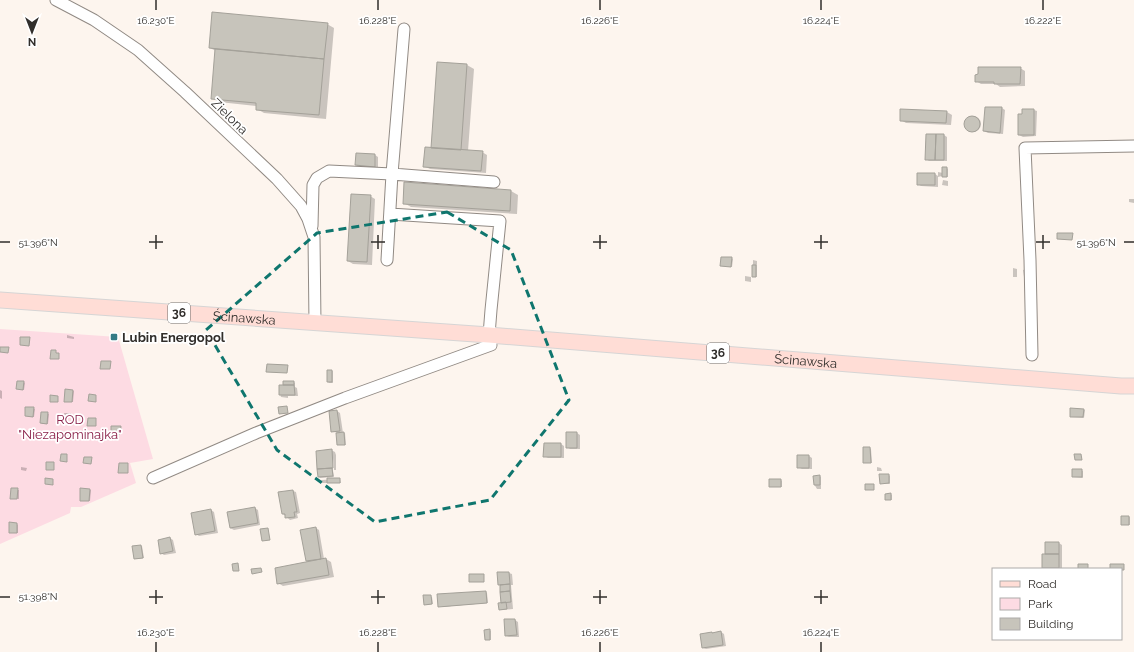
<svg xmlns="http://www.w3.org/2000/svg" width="1134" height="652" font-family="Raleway,sans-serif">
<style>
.green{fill:#fddbe3}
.shadow{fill:#0003}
.building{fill:#c7c4bb;stroke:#a4a199}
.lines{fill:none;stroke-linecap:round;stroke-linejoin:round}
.minor-casing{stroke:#918a84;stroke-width:13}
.major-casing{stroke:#d6d5d5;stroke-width:17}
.minor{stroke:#fff;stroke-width:11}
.major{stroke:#ffddd6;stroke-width:15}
.marked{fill:none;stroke:#0f766e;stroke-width:3;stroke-dasharray:8 5;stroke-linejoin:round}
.ticks{fill:none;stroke:#312e2b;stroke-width:1.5}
.poi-dot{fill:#347b85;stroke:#fff;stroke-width:1.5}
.labels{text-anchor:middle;stroke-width:3.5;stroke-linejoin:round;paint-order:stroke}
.shield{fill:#fff;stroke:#6f6d6b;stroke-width:1}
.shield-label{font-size:12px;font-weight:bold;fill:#312e2b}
.street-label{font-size:13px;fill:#312e2b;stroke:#fff}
.poi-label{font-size:13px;font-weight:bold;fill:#312e2b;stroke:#fff;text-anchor:start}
.park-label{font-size:13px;fill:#891f48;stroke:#fff}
.ticks-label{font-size:10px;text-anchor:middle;fill:#312e2b;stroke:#fff;stroke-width:3.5;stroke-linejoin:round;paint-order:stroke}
</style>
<rect width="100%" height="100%" fill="#fdf5ee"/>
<path class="green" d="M0 329 118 337 153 459 130 463 136 483 81 507H71L70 513 0 544Z"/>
<path class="shadow" d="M327 24 334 28 326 119 264 113 257 109V106L219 102 212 98 216 51 210 48Z
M467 65 474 69 468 151 482 152 487 155 486 173 430 169 424 166 435 149Z
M1020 68 1025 71V86L1000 87 996 84H981L976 81Z
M986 108H1002L1005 110 1003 134 988 133 984 131Z
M1034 110 1037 111 1036 136 1023 137 1019 135 1023 115Z
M947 112 952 115 951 125 906 123 901 120Z
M965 124a8 8 0 1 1 16 0a8 8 0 1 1-16 0Z
M927 135H944L947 137V161H929L926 159Z
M375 155 378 157V168L359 167 356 165Z
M947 168 948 169V177L942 176 938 177V187L921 186 918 184V174H935L938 176V172L943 173Z
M943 180 948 181V186L942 185Z
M511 191 518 195 517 214 411 207 404 203Z
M370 196 375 199 372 265 353 264 348 261Z
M1129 199H1134V203L1129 202Z
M732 258 733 259 732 267 723 266Z
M753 260 757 261V277H753Z
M1013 268 1017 269V277H1013Z
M1027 269 1028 277H1024L1023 270Z
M745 276 751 277V282L745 281Z
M67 335 74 337V339L67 338Z
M332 371H333V383H329L328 382Z
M24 382 25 383 24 390 18 389Z
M294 382 295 383V387L297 388 298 396H288V398L281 397 280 394Z
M0 390 2 391V399L0 398Z
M73 391H74L73 402H67Z
M33 408 35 409 34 417 26 416Z
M1083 410H1085L1084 418 1071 417Z
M337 411 340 413 343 433H345L346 445H338L337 433 332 431 330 412Z
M47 413 49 414 48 424H42L41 423Z
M64 413H71L72 417H65Z
M120 427 122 428 121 434 112 433Z
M577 433 580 435V449H570L567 447Z
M561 444 564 446V458H548L544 456Z
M870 448 871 449 872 463H864Z
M331 450 335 452 336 455V470H334L333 458H331L334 477 320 478 319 477Z
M809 456 812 458V469H802L798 467Z
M21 467 27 468 26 471 21 470Z
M877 467 881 468 882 471H877Z
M1081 470 1083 471V478L1073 477Z
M889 475 890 476V484L881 483Z
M820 476 821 477V489H817L814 484Z
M340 479 341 483H321V480Z
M770 480H781L782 481V487H771Z
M12 489 19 490V499L11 498Z
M89 490H91L90 501 81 500Z
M293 491 296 492 300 513 297 514 298 518 290 520 283 514 279 493Z
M891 494 892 495V500H886Z
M255 508 258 510 260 525 234 530 230 528Z
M211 510 214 512 218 533 199 536 196 534Z
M1122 517H1130V525L1122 524Z
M17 524 18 525V533H11Z
M316 528 319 530 324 559H326L331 562 334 577 283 586 278 583 309 562 307 561Z
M170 538 173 540 176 553 164 555 161 553Z
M1059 543 1062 545V569H1046L1043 567 1046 555Z
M141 546H142L144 558 136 559 135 558 133 547Z
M509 573 512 574 513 585H511L513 609 501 610 500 609 502 603 501 585 499 584Z
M486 592 487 593 488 603 440 607Z
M424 596 432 597 433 604 426 605Z
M505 620H515L518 622 519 637H509L506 636Z
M490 630 491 631V640H487L486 639Z
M721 632 724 634 726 646 706 649 703 648Z"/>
<path class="building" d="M212 12 328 23 324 59 209 48Z
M215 49 324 59 319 115 256 110V103L211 99Z
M437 62 467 64 461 150 431 148Z
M978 67H1021L1020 84H994V82H975V75L978 74Z
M985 107H1002L1000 133 983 131Z
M900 109 947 111 946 123 900 121Z
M1022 109H1034V135H1018V114H1022Z
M964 124a8 8 0 1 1 16 0a8 8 0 1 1-16 0Z
M926 134H936L935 160H925Z
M936 134H944V160H935Z
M425 147 483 151 481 171 423 167Z
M356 153 375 154V167L355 165Z
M942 167H947V177H942Z
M917 173H935V185H917Z
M404 182 511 190 510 211 403 204Z
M351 194 371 195 367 262 347 261Z
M1057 233H1073L1072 240 1057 239Z
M721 257H732L731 267 720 266Z
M752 265H756V277H752Z
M20 337H30L29 346 20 345Z
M0 347H9L8 353 0 352Z
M51 350H56V353H59V359H50Z
M101 361H111L110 369H100Z
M267 364 288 365 287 373 266 372Z
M327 370H332V382H327Z
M17 381H24L23 390 16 389Z
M283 381H294V385H283Z
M279 385H294L295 395H279Z
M65 389 73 390 72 402H64Z
M89 394 96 395V402L88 401Z
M50 395 58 396V402H50Z
M287 406 288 413 279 414 278 407Z
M25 407H34L33 417 25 416Z
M1070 408 1084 409 1083 417H1070Z
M337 410 340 431 331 432 329 411Z
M41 412H48L47 424 40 423Z
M88 418H96V426H87Z
M111 426H121L120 434H111Z
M344 432 345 445H337L336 433Z
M566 432H577V448H566Z
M544 443H561V457H543Z
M863 447H870L871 463H863Z
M332 449 333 468 317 469 316 451Z
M61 454H67V462L60 461Z
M1074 454H1081L1082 460H1075Z
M797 455H809V468H797Z
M84 457H92L91 464 83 463Z
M46 462H54V470H46Z
M119 463H128V473H118Z
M332 468 333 476 318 477 317 469Z
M1072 469H1082V477H1072Z
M879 474H889V483L880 484Z
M820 475V485H814L813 476Z
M45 478 53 479V485L45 484Z
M327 478H340V483H327Z
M769 479H781V487H769Z
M865 484H874V490H865Z
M11 488H18L17 499H10Z
M80 488 90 489 89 501H80Z
M293 490 297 512H294L295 517 285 518V514H282L278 492Z
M891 493V500H885V494Z
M255 507 258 523 230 528 227 512Z
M211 509 215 531 195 535 191 513Z
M1121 516H1129V525H1121Z
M9 522 17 523V533H9Z
M316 527 321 559 306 561 300 530Z
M268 528 270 540 262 541 260 529Z
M170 537 173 551 160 554 158 540Z
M1045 542H1059V554H1045Z
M141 545 143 558 134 559 132 546Z
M1042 554H1059V568H1042Z
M326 558 329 575 277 584 275 568Z
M238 563 239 571H233L232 564Z
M1078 564H1088V569H1078Z
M1110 564H1124V570H1121V569H1110Z
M261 568 262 572 252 574 251 569Z
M497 572H509L510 584 498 585Z
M469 574H484V582H469Z
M510 584V591L500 592V585Z
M486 591 487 603 438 607 437 594Z
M510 591 511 602 501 603 500 592Z
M423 595H431L432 604 424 605Z
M506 602 507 609 499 610 498 603Z
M504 619H515L517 635 505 636Z
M490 629V640H485L484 630Z
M721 631 723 645 702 648 700 634 712 632V633Z"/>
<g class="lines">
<g class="minor-casing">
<path id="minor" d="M56 0 94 20 138 50 185 92 277 179 301 206 308 219 314 237 315 323
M312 226 313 185 317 178 329 171 392 174 494 182
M387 260 392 174 404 29
M1032 355 1030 260 1025 148 1134 146
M153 478 256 433 345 398 491 345 489 335 491 310 500 221 390 214"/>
</g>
<g class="major-casing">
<g id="major">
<path id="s1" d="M0 300 489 335 1121 386H1134"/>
</g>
</g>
<use href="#minor" class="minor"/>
<use href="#major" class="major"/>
</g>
<path class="marked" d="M447 212 511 250 569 400 490 500 375 522 277 450 206 330 317 233Z"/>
<path class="ticks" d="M156 0V10M378 0V10M600 0V10M821 0V10M1043 0V10M156 235V249M378 235V249M600 235V249M821 235V249M1043 235V249M0 242H10M149 242H163M371 242H385M593 242H607M814 242H828M1036 242H1050M1124 242H1134M156 590V604M378 590V604M600 590V604M821 590V604M0 597H10M149 597H163M371 597H385M593 597H607M814 597H828M156 642V652M378 642V652M600 642V652M821 642V652"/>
<rect class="poi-dot" x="110" y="333" width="8" height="8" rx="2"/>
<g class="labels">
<g class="shield">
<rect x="168" y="303" width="22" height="20" rx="3"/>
<rect x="707" y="343" width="22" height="20" rx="3"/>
</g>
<g class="shield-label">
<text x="179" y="317">36</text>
<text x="718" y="357">36</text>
</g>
<g class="street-label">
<text transform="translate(230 116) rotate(44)" y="5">Zielona</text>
<text dy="5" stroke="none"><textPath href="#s1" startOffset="245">Ścinawska</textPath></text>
<text dy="5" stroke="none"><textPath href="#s1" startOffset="808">Ścinawska</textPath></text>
</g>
<g class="poi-label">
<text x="122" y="342">Lubin Energopol</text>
</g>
<g class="park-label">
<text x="70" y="424">ROD<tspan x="70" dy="15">"Niezapominajka"</tspan></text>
</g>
</g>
<g class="ticks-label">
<text x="156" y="24">16.230°E</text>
<text x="378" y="24">16.228°E</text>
<text x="600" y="24">16.226°E</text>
<text x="821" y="24">16.224°E</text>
<text x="1043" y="24">16.222°E</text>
<text x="1096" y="246">51.396°N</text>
<text x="38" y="246">51.396°N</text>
<text x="38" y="600">51.398°N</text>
<text x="156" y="636">16.230°E</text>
<text x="378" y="636">16.228°E</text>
<text x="600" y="636">16.226°E</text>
<text x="821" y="636">16.224°E</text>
</g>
<rect x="992" y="568" width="130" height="72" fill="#ffffff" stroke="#adabaa"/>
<rect x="1000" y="581" width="20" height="6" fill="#ffddd6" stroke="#adabaa"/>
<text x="1028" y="588" font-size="12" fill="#312e2b">Road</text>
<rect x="1000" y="598" width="20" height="12" fill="#fddbe3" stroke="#adabaa"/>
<text x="1028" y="608" font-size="12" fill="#312e2b">Park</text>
<rect x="1000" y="618" width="20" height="12" fill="#c7c4bb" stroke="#adabaa"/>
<text x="1028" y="628" font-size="12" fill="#312e2b">Building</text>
<g transform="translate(32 32) rotate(180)" stroke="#ffffff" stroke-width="3" paint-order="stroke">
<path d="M0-3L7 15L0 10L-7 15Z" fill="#312e2b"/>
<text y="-6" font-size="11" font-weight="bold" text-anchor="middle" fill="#312e2b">N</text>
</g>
</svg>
